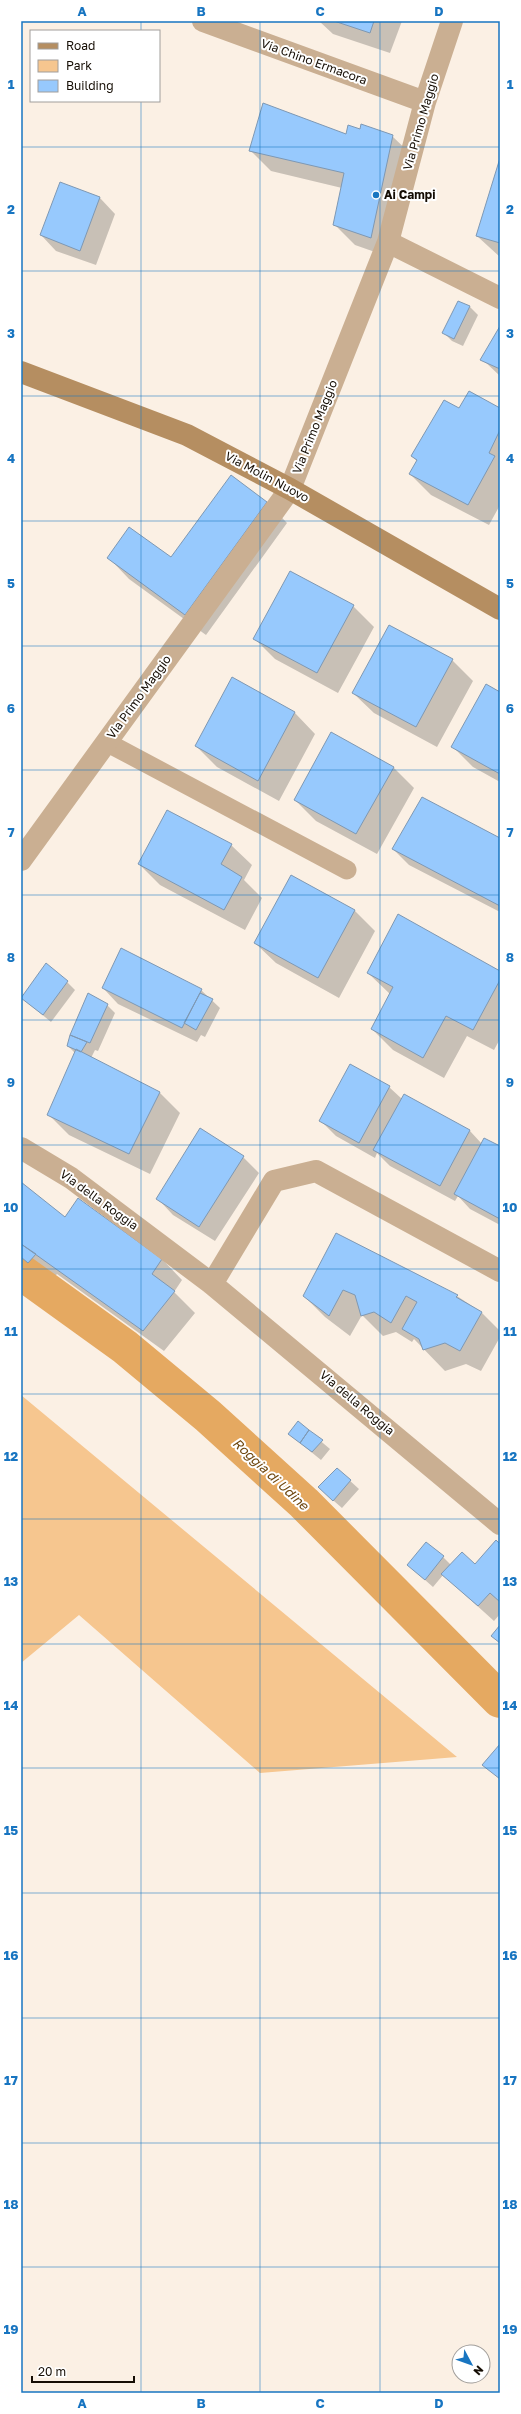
<svg xmlns="http://www.w3.org/2000/svg" width="521" height="2414" font-family="'Golos Text',sans-serif">
<style>
.green{fill:#f6c68f}
.shadow{fill:#0003}
.lines{fill:none;stroke-linecap:round;stroke-linejoin:round}
.canal{stroke:#e5a961;stroke-width:36}
.building{fill:#97c9fd;stroke:#7e98b3}
.lane{stroke:#caaf92;stroke-width:19}
.street{stroke:#caaf92;stroke-width:22}
.secondary{stroke:#b58e61;stroke-width:22}
.grid{fill:none;stroke:#1875c1;stroke-width:1;stroke-opacity:0.55}
.poi-dot{fill:#1875c1;stroke:#fff;stroke-width:1.5}
.labels{text-anchor:middle;stroke-width:4;stroke-linejoin:round;paint-order:stroke}
.street-label{font-size:12px;fill:#150d04;stroke:#fff}
.poi-label{font-size:12px;font-weight:bold;fill:#150d04;stroke:#fff;text-anchor:start}
.water-label{font-size:13px;font-style:italic;fill:#6f470f;stroke:#fff}
.neatline{fill:none;stroke:#1875c1;stroke-width:1.5}
.grid-label{font-size:13px;text-anchor:middle;font-weight:bold;fill:#1875c1}
</style>
<rect width="100%" height="100%" fill="#fbf0e4"/>
<path class="green" d="M21 1395 457 1757 260 1773 79 1615 21 1663Z"/>
<path class="shadow" d="M319 21H402L390 53 333 34Z
M361 130 392 136 413 156 392 258 355 245 334 224 342 188 271 171 250 150 347 135Z
M500 162V257L477 236Z
M61 184 100 198 115 214 96 265 56 251 41 235Z
M458 302 470 307 478 315 463 346 452 341 443 332Z
M500 327V376L482 359Z
M460 409H500V505L489 525 431 495 410 474 417 461 412 456Z
M267 502 287 523 206 635 129 579 109 558 171 559Z
M353 606 374 627 338 693 275 659 255 639Z
M452 660 473 681 437 747 374 713 353 693Z
M232 679 295 713 315 734 279 801 217 767 196 746Z
M500 693V782L473 767 453 747Z
M393 767 414 788 377 854 316 821 295 800Z
M500 839V912L409 865 393 849Z
M231 845 252 865 244 880 262 898 245 930 160 885 139 864Z
M354 910 375 931 339 998 276 963 255 943Z
M500 972V1039L494 1050 467 1036 444 1078 393 1050 372 1029 390 994 368 973Z
M67 982 75 990 51 1022 22 998Z
M103 988 201 990 220 1008 205 1037 201 1035 197 1042 118 1004Z
M89 995 107 1005 115 1013 98 1051 95 1050 91 1058 160 1093 180 1113 150 1174 69 1135 49 1115 75 1053 68 1046Z
M389 1087 402 1099 404 1095 470 1131 482 1144 500 1147V1225L470 1209 458 1196 455 1201 390 1166 377 1153 375 1158 336 1136 321 1121Z
M200 1129 243 1157 259 1173 215 1241 173 1215 158 1199Z
M21 1184 65 1219 162 1259 182 1280 174 1292 195 1313 164 1351 57 1274 49 1283 21 1260Z
M337 1234 457 1296 481 1312 500 1331V1337L481 1371 466 1364 445 1371 414 1339 412 1342 396 1332 383 1336 362 1315 350 1336 325 1317 304 1296Z
M298 1422 330 1449 321 1460 289 1434Z
M337 1469 359 1489 342 1508 327 1495Z
M500 1545V1614L494 1621 443 1575 433 1587 408 1565 443 1557 451 1565 476 1566Z"/>
<g class="lines">
<path class="canal" d="M21 1272 125 1347 208 1416 304 1503 500 1700"/>
</g>
<path class="building" d="M334 21H374L370 33Z
M263 103 346 134 348 125 360 129 361 124 393 135 371 238 333 225 344 173 249 151Z
M500 158V243L476 236Z
M60 182 100 197 80 251 40 235Z
M458 301 470 306 454 339 442 333Z
M500 326V369L480 360Z
M469 391 500 408V430L489 453 495 456 468 505 409 474 417 460 411 456 444 400 459 408Z
M231 475 267 502 185 615 107 558 129 527 171 557Z
M290 571 354 605 317 673 253 639Z
M389 625 453 659 416 727 352 693Z
M232 677 295 712 258 781 195 746Z
M486 684 500 692V774L451 747Z
M331 732 394 767 356 834 294 800Z
M422 797 500 838V906L392 849Z
M167 810 232 844 221 864 242 877 224 910 138 864Z
M291 875 355 910 318 978 254 943Z
M398 914 500 971V980L473 1030 446 1016 423 1058 371 1029 393 987 367 973Z
M121 948 202 989 182 1028 102 988Z
M46 963 68 981 43 1015 21 998Z
M88 993 108 1004 90 1043 70 1035Z
M200 993 213 999 196 1030 184 1023Z
M70 1035 87 1042 81 1052 67 1046Z
M76 1049 160 1092 129 1154 47 1115Z
M350 1064 390 1086 359 1143 319 1121Z
M404 1094 470 1130 440 1186 373 1150Z
M200 1128 244 1156 199 1227 156 1199Z
M484 1138 500 1146V1219L454 1194Z
M21 1182 65 1217 78 1198 162 1259 152 1274 175 1291 143 1331 21 1244Z
M336 1233 458 1295 456 1297 482 1312 460 1351 445 1343 423 1350 419 1339 402 1329 417 1302 406 1296 391 1323 374 1312 361 1316 355 1295 343 1290 329 1316 303 1296Z
M21 1244 36 1254 28 1263 21 1257Z
M298 1421 309 1430 300 1443 288 1434Z
M309 1430 323 1440 312 1452 300 1443Z
M337 1468 351 1480 333 1501 318 1487Z
M496 1540 500 1544V1602L490 1593 478 1606 441 1574 462 1552 475 1564Z
M426 1542 444 1556 425 1580 407 1565Z
M500 1625V1643L491 1636Z
M500 1744V1779L482 1765Z"/>
<g class="lines">
<path class="lane" d="M106 742 347 870"/>
<path class="street" d="M203 21 425 102
M388 242 500 298
M21 860 290 489 388 242 425 102 452 21
M21 1148 71 1178 212 1284 500 1524
M212 1284 274 1181 316 1171 500 1271"/>
<path class="secondary" d="M21 372 187 435 290 489 500 609"/>
</g>
<path class="grid" d="M141 21V31M260 21V2393M380 21V2393M141 101V2393M21 147H500M21 271H500M21 396H500M21 521H500M21 646H500M21 770H500M21 895H500M21 1020H500M21 1145H500M21 1269H500M21 1394H500M21 1519H500M21 1644H500M21 1768H500M21 1893H500M21 2018H500M21 2143H500M21 2267H500"/>
<circle class="poi-dot" cx="376" cy="195" r="4"/>
<g class="labels">
<g class="street-label">
<text transform="translate(314 62) rotate(20)" y="4">Via Chino Ermacora</text>
<text transform="translate(421 122) rotate(-74)" y="4">Via Primo Maggio</text>
<text transform="translate(315 427) rotate(-68)" y="4">Via Primo Maggio</text>
<text transform="translate(267 477) rotate(28)" y="4">Via Molin Nuovo</text>
<text transform="translate(139 697) rotate(-54)" y="4">Via Primo Maggio</text>
<text transform="translate(99 1200) rotate(36)" y="4">Via della Roggia</text>
<text transform="translate(357 1403) rotate(40)" y="4">Via della Roggia</text>
</g>
<g class="poi-label">
<text x="384" y="199">Ai Campi</text>
</g>
<g class="water-label">
<text transform="translate(271 1474) rotate(43)" y="5">Roggia di Udine</text>
</g>
</g>
<rect width="521" height="2414" fill="none" stroke="#ffffff" stroke-width="44"/>
<rect x="30" y="30" width="130" height="72" fill="#ffffff" stroke="#a19e9b"/>
<rect x="38" y="43" width="20" height="6" fill="#b58e61" stroke="#a19e9b"/>
<text x="66" y="50" font-size="12" fill="#150d04">Road</text>
<rect x="38" y="60" width="20" height="12" fill="#f6c68f" stroke="#a19e9b"/>
<text x="66" y="70" font-size="12" fill="#150d04">Park</text>
<rect x="38" y="80" width="20" height="12" fill="#97c9fd" stroke="#a19e9b"/>
<text x="66" y="90" font-size="12" fill="#150d04">Building</text>
<g transform="translate(471 2364) rotate(131)"><circle r="19" fill="#ffffff" stroke="#a19e9b"/>
<path d="M0-3L7 15L0 10L-7 15Z" fill="#1875c1"/>
<text y="-6" font-size="11" font-weight="bold" text-anchor="middle" fill="#150d04">N</text>
</g>
<path d="M32 2376v6h102v-6" fill="none" stroke="#150d04" stroke-width="2"/>
<text x="38" y="2376" font-size="12" fill="#150d04" stroke="#ffffff" stroke-width="3" paint-order="stroke">20 m</text>
<rect x="22" y="22" width="477" height="2370" class="neatline"/>
<g class="grid-label">
<text x="82" y="16">A</text>
<text x="201" y="16">B</text>
<text x="320" y="16">C</text>
<text x="439" y="16">D</text>
<text x="11" y="89">1</text>
<text x="510" y="89">1</text>
<text x="11" y="214">2</text>
<text x="510" y="214">2</text>
<text x="11" y="338">3</text>
<text x="510" y="338">3</text>
<text x="11" y="463">4</text>
<text x="510" y="463">4</text>
<text x="11" y="588">5</text>
<text x="510" y="588">5</text>
<text x="11" y="713">6</text>
<text x="510" y="713">6</text>
<text x="11" y="837">7</text>
<text x="510" y="837">7</text>
<text x="11" y="962">8</text>
<text x="510" y="962">8</text>
<text x="11" y="1087">9</text>
<text x="510" y="1087">9</text>
<text x="11" y="1212">10</text>
<text x="510" y="1212">10</text>
<text x="11" y="1336">11</text>
<text x="510" y="1336">11</text>
<text x="11" y="1461">12</text>
<text x="510" y="1461">12</text>
<text x="11" y="1586">13</text>
<text x="510" y="1586">13</text>
<text x="11" y="1710">14</text>
<text x="510" y="1710">14</text>
<text x="11" y="1835">15</text>
<text x="510" y="1835">15</text>
<text x="11" y="1960">16</text>
<text x="510" y="1960">16</text>
<text x="11" y="2085">17</text>
<text x="510" y="2085">17</text>
<text x="11" y="2209">18</text>
<text x="510" y="2209">18</text>
<text x="11" y="2334">19</text>
<text x="510" y="2334">19</text>
<text x="82" y="2408">A</text>
<text x="201" y="2408">B</text>
<text x="320" y="2408">C</text>
<text x="439" y="2408">D</text>
</g>
</svg>
